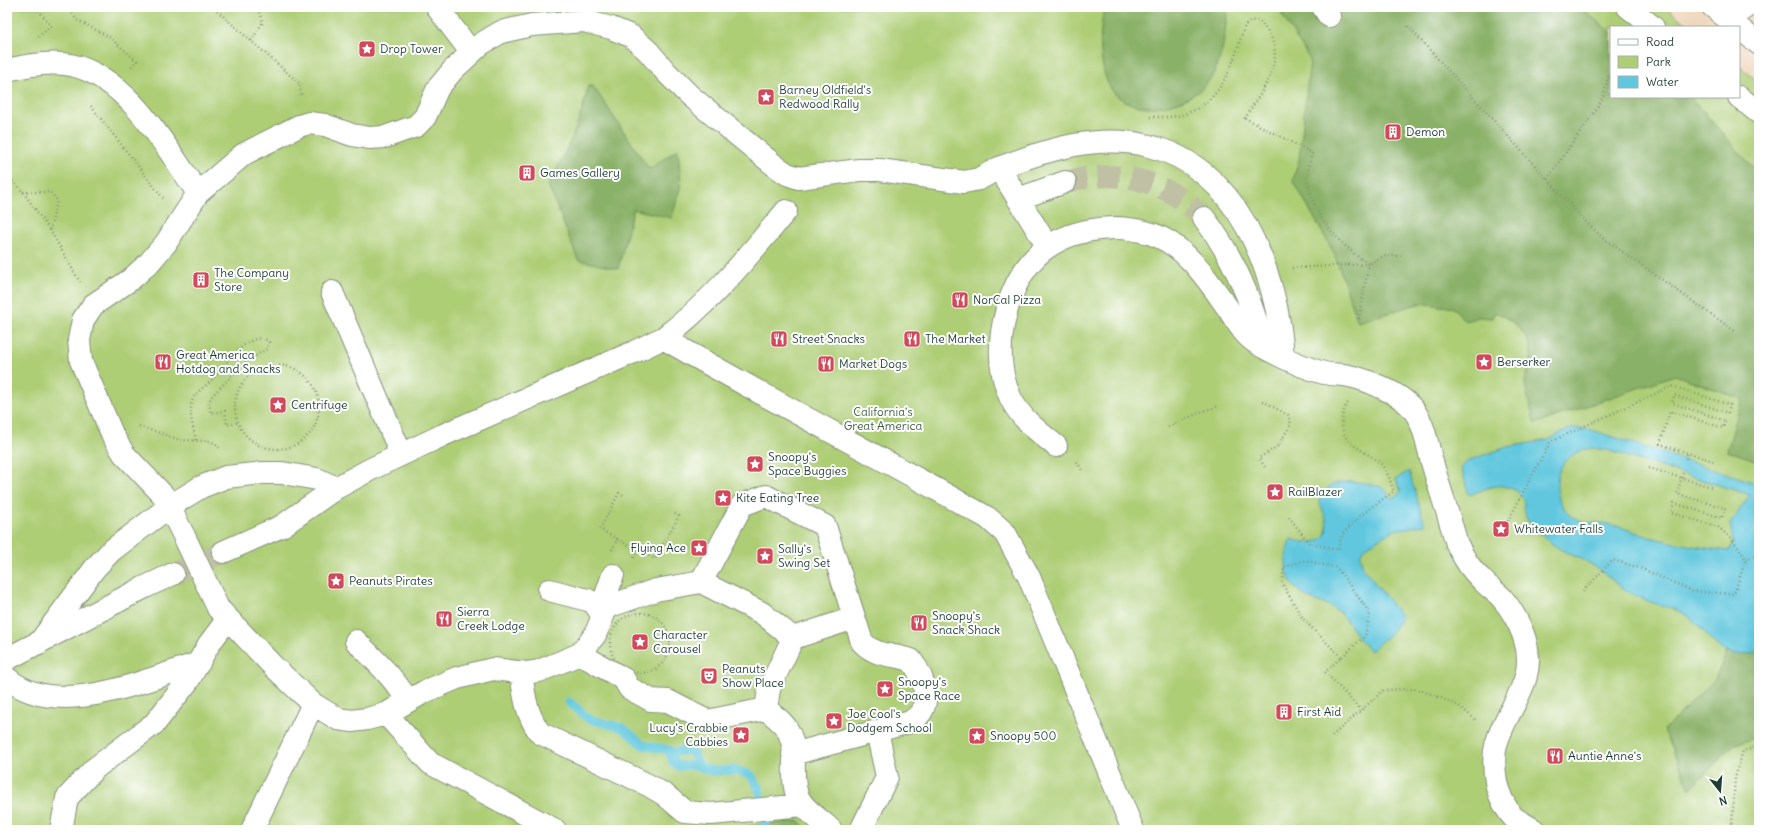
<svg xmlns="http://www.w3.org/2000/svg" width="1766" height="837" font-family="Delius,sans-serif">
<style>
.built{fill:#efd6bc}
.green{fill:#aece76;stroke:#668655}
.forest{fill:#8ab167;stroke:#54774e}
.water{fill:#61c7de;stroke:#408289;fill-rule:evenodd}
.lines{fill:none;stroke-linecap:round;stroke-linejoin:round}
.stream{stroke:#61c7de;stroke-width:9}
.minor-tunnel{stroke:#c0c1a4;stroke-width:22;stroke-dasharray:22 11;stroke-linecap:butt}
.minor-casing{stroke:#84907a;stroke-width:24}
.path{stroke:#84907a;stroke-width:2.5;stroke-dasharray:1 3;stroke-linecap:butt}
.minor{stroke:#fff;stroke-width:22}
.minor-bridge-casing{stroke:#84907a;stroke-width:24;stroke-linecap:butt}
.minor-bridge{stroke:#fff;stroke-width:22}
.labels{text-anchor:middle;stroke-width:4;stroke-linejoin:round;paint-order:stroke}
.poi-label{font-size:12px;fill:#1f3d34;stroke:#fff;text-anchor:start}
.park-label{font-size:12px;fill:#436144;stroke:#fff}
</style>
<rect width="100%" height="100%" fill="#fff"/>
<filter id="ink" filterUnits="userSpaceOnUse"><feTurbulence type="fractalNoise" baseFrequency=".025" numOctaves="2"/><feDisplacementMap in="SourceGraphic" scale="8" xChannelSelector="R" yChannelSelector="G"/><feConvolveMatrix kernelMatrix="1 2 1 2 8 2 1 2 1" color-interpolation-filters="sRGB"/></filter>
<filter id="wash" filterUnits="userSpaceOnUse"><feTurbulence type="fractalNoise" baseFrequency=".012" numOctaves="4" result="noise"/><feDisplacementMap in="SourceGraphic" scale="16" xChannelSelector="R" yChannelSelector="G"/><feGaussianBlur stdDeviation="0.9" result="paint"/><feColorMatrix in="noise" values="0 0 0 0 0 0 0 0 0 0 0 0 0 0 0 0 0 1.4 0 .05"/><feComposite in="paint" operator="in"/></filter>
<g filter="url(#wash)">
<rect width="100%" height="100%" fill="#e8e2c0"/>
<path class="built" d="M1665 7H1759V82L1739 66V27H1691Z"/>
<path class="green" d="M7 7H1665L1691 27H1611V97H1739V66L1759 82V830H7Z"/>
<path class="forest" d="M1105 7H1228C1225 30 1224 58 1211 78 1193 106 1138 119 1114 93 1098 75 1098 28 1105 7Z
M1277 7H1579L1611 32V97H1690L1759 174V461L1727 451 1742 399 1675 375 1535 424C1533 416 1524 388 1525 381 1526 374 1531 368 1531 361 1533 336 1515 320 1494 312L1493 318 1479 317 1465 321 1454 308 1421 303 1358 322 1334 253 1293 180 1299 160 1310 60Z
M588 86H593L649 169 678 149 681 184 672 218 633 209 618 269 578 260 548 185C566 153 581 123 588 86Z
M1759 651V737L1735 744 1690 789 1664 730 1715 679 1727 652 1738 654Z
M795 821H799L806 830H706Z"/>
<path class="water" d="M1575 428 1592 430 1759 484V651C1750 655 1735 656 1727 652 1708 643 1700 621 1681 612 1668 606 1652 604 1638 597 1621 589 1609 577 1594 566 1581 557 1565 554 1551 543 1544 537 1530 526 1526 517 1522 503 1527 494 1510 488 1494 482 1484 490 1469 495L1461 467 1470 460 1507 447 1549 440 1563 431ZM1592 448 1607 450 1750 495 1730 524 1733 543 1729 551C1704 548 1678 544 1653 538 1638 534 1624 527 1609 524 1596 522 1582 525 1571 516 1558 505 1554 487 1559 472 1564 457 1578 450 1592 448Z
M1409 471 1425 525 1394 530 1363 549 1360 555 1363 568 1402 617 1390 634 1370 651C1366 646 1361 642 1358 637 1351 629 1347 619 1339 612 1329 603 1316 603 1305 596 1284 583 1282 559 1291 539 1305 544 1328 546 1327 524 1326 515 1321 508 1319 499 1333 474 1359 482 1382 487L1392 499 1401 492 1396 479Z"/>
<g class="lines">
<path class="stream" d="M569 702 589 719 623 728 643 745 669 750 673 762 678 766 696 765 711 771 736 770 751 775 759 788 766 830
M671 753 688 750 694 755 699 766"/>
</g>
</g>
<g filter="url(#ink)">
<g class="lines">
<path class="minor-tunnel" d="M1065 182C1119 168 1164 179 1204 218
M173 574 223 552"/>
<g class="minor-casing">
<path id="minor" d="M437 7 471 52
M1323 7 1329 16
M1628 7 1653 27
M1713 7 1728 19 1746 7
M1739 28 1759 44
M7 70C27 65 50 61 71 65 128 77 167 149 198 193
M1739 97 1759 113
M999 168C1045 150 1099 133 1149 146 1239 168 1278 275 1283 357
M1018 199 1065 182
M1204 218C1234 257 1251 300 1264 347
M332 292 401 454
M663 338C712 302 748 256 786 211
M1056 446C1039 432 1021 419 1011 399 1001 378 999 355 1002 332 1006 306 1015 281 1031 262 1059 229 1113 221 1152 234 1185 245 1208 280 1227 307 1236 320 1243 335 1258 344 1279 356 1301 367 1324 373 1332 375 1341 374 1349 376 1365 379 1399 393 1410 406 1424 420 1427 444 1432 462 1440 490 1449 517 1457 544 1463 557 1470 569 1481 579 1487 586 1495 591 1501 597 1511 608 1521 626 1525 640 1538 683 1506 707 1496 745 1493 757 1494 769 1496 782 1498 793 1505 808 1513 817 1519 822 1527 825 1534 830
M184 536 164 496 124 454 113 436 81 361 79 340 83 320 93 305 130 280 148 264 166 243 198 193 244 154 299 126 309 123 325 125 352 135 369 138 385 137 416 126 425 117 438 88 453 70 481 44 501 32 532 25 584 21 611 28 631 36 648 51 666 72 690 96 774 165 787 174 799 178 859 170H880L964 182 979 179 999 168 1048 247
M223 552 282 526 336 488 371 469 443 435 634 352 663 338C770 400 880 457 988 518L1005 533 1029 577 1133 830
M701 582 762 613 793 638 854 618
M549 590 588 600 594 603 603 616
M218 608 272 665 313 704 338 719 352 721 367 719 386 714 424 692 457 678 493 669 526 673 539 671 580 654 624 679 629 688 651 700 668 701 707 721 766 709
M603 616 605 598 613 575
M356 641C375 660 394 678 408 701
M39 643 95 568 111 551 170 506 201 487 226 477 263 473H282L317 479 336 488
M580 654 595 635 605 611 610 606 656 590 701 582 742 505 766 496 825 526 862 642C876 657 893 654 911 660 925 678 935 709 910 722L793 754
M7 659 143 588 173 574
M521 672C524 695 526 714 540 733L648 785 665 795 685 812 711 814 803 805
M7 678C57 721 144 680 199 663
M766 709C774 716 785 723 789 733 799 753 789 777 798 797 804 811 821 819 831 830
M766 709 769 689 793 638
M386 714 430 763 555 830
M61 830 67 798 94 769 155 723 188 681 209 644 227 620
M252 830 313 704
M861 830 887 777 877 731"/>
</g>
<path class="path" d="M36 7 51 26 38 37
M68 7 77 20 109 37 137 61 131 67
M202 7 215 9 299 83 302 97
M1408 26 1586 222 1603 238 1736 332
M251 41 263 22 257 7
M91 106 163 198
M1150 117C1162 117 1176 118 1187 113 1225 100 1234 59 1245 25L1251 21 1258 20C1293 53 1266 84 1245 118L1312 153C1309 164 1306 176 1309 187 1315 219 1343 248 1369 264L1384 256H1403
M7 175 23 192 50 230
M1547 179 1596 110 1603 97 1611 65
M23 192H50L57 200 50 230 80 282
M1292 268 1369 264 1358 322
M235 407a42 42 0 1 1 84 0a42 42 0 1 1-84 0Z
M1263 401 1288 415 1291 424 1278 446 1259 458 1266 469
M139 426 180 440 210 441 216 444 221 450
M1168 427 1203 411 1219 406
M196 440C193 426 187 410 194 397 198 390 207 386 212 380 225 366 242 337 264 338L269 342 267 349 245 362 211 397 209 403 211 413 225 411 227 425 238 423
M1686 459 1688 453
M1077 462 1082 470
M1649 468 1711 487
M1683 473 1677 494 1725 508 1722 518 1674 503 1671 513 1718 527 1731 538 1746 559
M1289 517 1309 543 1338 550 1342 535 1360 516 1394 491C1390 481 1387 470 1380 463 1366 450 1342 446 1342 423 1342 415 1344 408 1348 402
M1508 521 1550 442 1672 386 1730 405 1728 413 1674 395 1672 403 1726 421 1723 428 1670 411 1660 444 1716 462
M617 539 655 559 679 516 674 513
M612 550 617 539 600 529 619 493 625 496
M634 558 638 550
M1746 559 1759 555
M1583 591 1613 560 1640 568 1692 591 1734 594 1746 559
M610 643a30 30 0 1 1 60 0a30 30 0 1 1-60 0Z
M1341 657 1303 619 1282 583 1284 567 1305 560 1337 568 1370 613 1365 636 1325 672 1361 710
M1332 736 1384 690 1414 689 1432 694 1459 706 1477 721
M1728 830 1732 826 1735 778 1743 751 1759 746"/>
<use href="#minor" class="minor"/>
<g class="minor-bridge-casing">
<path id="minor-bridge" d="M184 536 218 608"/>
</g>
<use href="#minor-bridge" class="minor-bridge"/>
</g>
</g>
<defs>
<g id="sight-square" transform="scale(0.9)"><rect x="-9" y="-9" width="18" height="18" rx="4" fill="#d1495b" stroke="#fff"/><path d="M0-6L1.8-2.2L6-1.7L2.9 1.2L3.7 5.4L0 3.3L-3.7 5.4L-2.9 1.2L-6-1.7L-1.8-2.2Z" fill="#fff"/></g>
<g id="building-square" transform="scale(0.9)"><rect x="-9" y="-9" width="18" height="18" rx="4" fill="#d1495b" stroke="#fff"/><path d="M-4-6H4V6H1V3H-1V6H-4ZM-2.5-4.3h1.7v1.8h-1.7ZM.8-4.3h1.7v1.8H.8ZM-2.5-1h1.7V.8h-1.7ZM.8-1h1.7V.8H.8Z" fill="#fff"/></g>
<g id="restaurant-square" transform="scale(0.9)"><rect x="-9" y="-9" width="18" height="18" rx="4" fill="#d1495b" stroke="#fff"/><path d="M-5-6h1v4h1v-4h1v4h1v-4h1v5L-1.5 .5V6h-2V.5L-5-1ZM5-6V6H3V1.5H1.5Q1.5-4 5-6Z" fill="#fff"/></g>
<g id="theatre-square" transform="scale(0.9)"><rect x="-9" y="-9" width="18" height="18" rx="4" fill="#d1495b" stroke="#fff"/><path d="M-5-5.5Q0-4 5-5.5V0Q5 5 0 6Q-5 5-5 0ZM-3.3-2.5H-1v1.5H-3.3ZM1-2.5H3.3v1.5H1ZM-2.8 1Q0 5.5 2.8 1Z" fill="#fff"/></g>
</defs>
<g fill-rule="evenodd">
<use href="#sight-square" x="367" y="49"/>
<use href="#sight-square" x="766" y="97"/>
<use href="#building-square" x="1393" y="132"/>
<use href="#building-square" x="527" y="173"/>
<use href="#building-square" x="201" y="280"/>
<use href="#restaurant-square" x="960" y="300"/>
<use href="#restaurant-square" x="779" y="339"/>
<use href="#restaurant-square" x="912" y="339"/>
<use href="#restaurant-square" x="163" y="362"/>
<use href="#sight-square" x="1484" y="362"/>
<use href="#restaurant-square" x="826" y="364"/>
<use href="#sight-square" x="278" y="405"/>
<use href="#sight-square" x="755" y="464"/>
<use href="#sight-square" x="1275" y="492"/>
<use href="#sight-square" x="723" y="498"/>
<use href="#sight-square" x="1501" y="529"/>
<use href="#sight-square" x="699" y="548"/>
<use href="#sight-square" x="765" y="556"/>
<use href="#sight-square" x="336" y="581"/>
<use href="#restaurant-square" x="444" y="619"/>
<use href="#restaurant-square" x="919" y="623"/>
<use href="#sight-square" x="640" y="642"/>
<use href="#theatre-square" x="709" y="676"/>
<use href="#sight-square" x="885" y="689"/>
<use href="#building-square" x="1284" y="712"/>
<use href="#sight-square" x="834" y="721"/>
<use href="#sight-square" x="741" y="735"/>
<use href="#sight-square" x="977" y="736"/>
<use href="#restaurant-square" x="1555" y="756"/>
</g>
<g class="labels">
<g class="poi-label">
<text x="380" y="53">Drop Tower</text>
<text x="779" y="94">Barney Oldfield's<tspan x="779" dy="14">Redwood Rally</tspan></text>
<text x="1406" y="136">Demon</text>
<text x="540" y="177">Games Gallery</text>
<text x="214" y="277">The Company<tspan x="214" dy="14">Store</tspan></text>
<text x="973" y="304">NorCal Pizza</text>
<text x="792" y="343">Street Snacks</text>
<text x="925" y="343">The Market</text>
<text x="176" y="359">Great America<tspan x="176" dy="14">Hotdog and Snacks</tspan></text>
<text x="1497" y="366">Berserker</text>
<text x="839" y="368">Market Dogs</text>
<text x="291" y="409">Centrifuge</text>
<text x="768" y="461">Snoopy's<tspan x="768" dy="14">Space Buggies</tspan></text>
<text x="1288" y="496">RailBlazer</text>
<text x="736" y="502">Kite Eating Tree</text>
<text x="1514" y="533">Whitewater Falls</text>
<text x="686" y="552" text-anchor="end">Flying Ace</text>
<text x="778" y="553">Sally's<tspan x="778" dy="14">Swing Set</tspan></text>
<text x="349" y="585">Peanuts Pirates</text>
<text x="457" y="616">Sierra<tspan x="457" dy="14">Creek Lodge</tspan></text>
<text x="932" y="620">Snoopy's<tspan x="932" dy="14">Snack Shack</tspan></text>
<text x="653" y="639">Character<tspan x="653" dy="14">Carousel</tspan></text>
<text x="722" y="673">Peanuts<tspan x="722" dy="14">Show Place</tspan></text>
<text x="898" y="686">Snoopy's<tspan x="898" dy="14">Space Race</tspan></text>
<text x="1297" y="716">First Aid</text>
<text x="847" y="718">Joe Cool's<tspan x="847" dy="14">Dodgem School</tspan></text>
<text x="728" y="732" text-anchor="end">Lucy's Crabbie<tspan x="728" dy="14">Cabbies</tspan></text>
<text x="990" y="740">Snoopy 500</text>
<text x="1568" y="760">Auntie Anne's</text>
</g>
<g class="park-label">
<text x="883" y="416">California's<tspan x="883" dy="14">Great America</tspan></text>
</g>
</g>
<rect width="1766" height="837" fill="none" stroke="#fff" stroke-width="24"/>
<rect x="1610" y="26" width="130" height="72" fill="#ffffff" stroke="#a5b1ae"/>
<rect x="1618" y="39" width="20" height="6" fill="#ffffff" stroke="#a5b1ae"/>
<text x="1646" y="46" font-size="12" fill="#1f3d34">Road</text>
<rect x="1618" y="56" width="20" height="12" fill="#aece76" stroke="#a5b1ae"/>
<text x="1646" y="66" font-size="12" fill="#1f3d34">Park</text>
<rect x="1618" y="76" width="20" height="12" fill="#61c7de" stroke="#a5b1ae"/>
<text x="1646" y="86" font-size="12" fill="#1f3d34">Water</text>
<g transform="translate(1720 791) rotate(163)" stroke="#ffffff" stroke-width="3" paint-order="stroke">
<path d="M0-3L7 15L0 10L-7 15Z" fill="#1f3d34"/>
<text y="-6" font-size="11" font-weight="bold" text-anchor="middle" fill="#1f3d34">N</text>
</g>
</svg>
